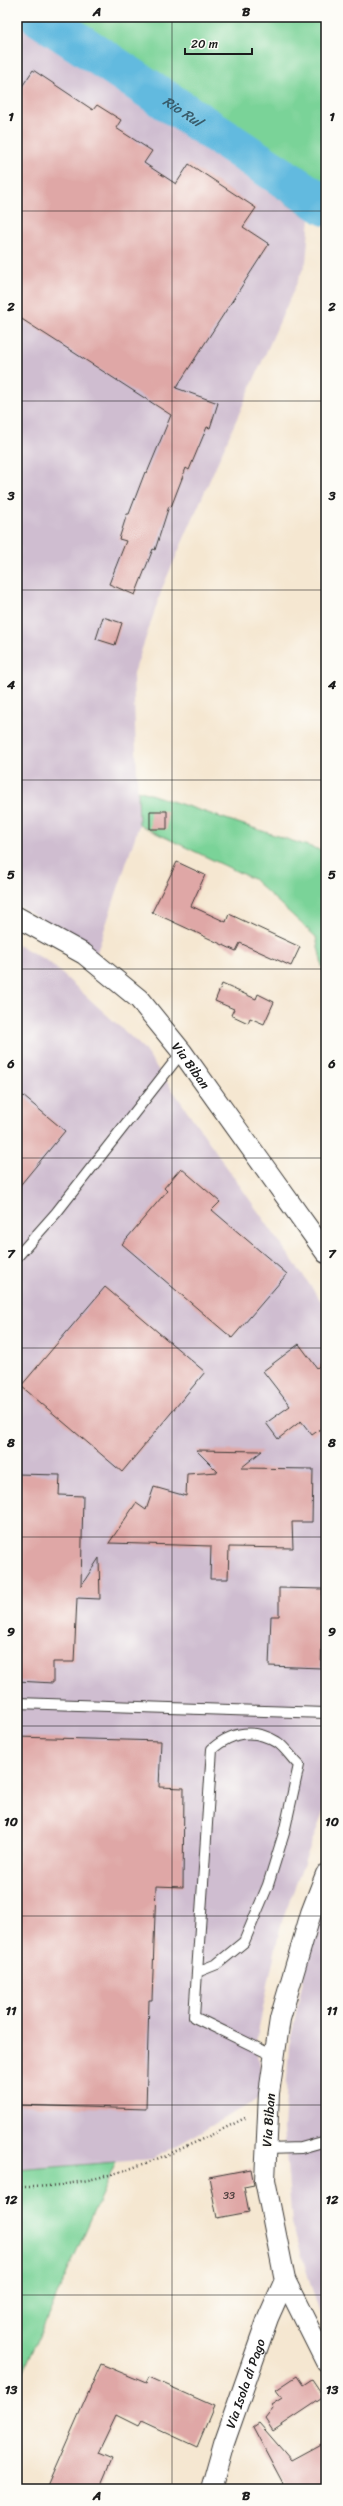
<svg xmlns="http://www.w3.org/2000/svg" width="343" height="2506" font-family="Sriracha,sans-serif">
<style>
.industrial{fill:#cfbdd0}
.green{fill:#7ad398;stroke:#4b785a}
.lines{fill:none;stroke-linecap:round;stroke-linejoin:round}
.river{stroke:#62badf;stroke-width:40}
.building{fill:#dfa7a6}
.service-casing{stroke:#3d3a37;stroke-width:12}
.minor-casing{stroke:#3d3a37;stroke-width:22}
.path{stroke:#3d3a37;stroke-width:2.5;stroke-dasharray:1 3;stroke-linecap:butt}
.service{stroke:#fff;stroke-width:10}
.minor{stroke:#fff;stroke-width:20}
.grid{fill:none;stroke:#1c1c1c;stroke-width:1;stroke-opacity:0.55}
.labels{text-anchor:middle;stroke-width:3.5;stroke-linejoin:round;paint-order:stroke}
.number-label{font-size:11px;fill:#4d3f3e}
.street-label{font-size:13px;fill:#1c1c1c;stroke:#fdfcf7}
.water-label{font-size:14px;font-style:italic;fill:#385b6a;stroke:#fdfcf7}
.neatline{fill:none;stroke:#1c1c1c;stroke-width:1.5}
.grid-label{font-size:13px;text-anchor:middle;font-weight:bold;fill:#1c1c1c}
</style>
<rect width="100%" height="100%" fill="#fdfcf7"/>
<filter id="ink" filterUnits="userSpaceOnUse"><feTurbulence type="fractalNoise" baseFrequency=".025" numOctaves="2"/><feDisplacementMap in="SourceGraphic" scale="8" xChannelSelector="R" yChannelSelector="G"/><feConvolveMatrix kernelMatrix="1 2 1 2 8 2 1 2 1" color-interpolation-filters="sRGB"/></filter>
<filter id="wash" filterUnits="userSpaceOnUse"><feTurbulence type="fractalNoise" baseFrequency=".012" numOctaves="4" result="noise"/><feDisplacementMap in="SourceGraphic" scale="16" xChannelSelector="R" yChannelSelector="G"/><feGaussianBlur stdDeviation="0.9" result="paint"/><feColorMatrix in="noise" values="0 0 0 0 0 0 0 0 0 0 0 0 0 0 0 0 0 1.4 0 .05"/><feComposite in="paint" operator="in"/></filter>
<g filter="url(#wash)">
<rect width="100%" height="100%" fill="#f5e7d1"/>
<path class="industrial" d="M17 21 90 68 310 218 306 262 163 586 133 676 139 825 95 958 69 935 17 905Z
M17 944 49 962 143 1048 326 1308V1805L281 1924 256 2041 261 2071 269 2093 153 2159 17 2170Z
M326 1899V2334L292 2224 284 2129 289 2046 313 1934Z"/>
<path class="green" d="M17 17H326V213L310 218 299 212 90 68 17 21Z
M138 790 326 852V984L316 937 253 879 139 825Z
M116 2162 17 2386V2170Z"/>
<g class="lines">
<path class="river" id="s1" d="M40 17 326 206"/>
</g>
<g id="blocks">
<path class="building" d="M33 70 93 110 97 105 121 120 116 128 152 151 144 163 176 184 189 164 256 208 243 227 269 244 176 388 218 403 210 428 207 427 189 470 186 468 171 507 169 506 155 550 153 549 135 595 109 584 126 541 119 539 127 514H129L145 472 147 473 171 415 17 316V94Z
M103 617 122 623 115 645 96 639Z
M150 811H167V829H150Z
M177 862 205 875 191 906 226 922 229 914 300 947 291 966 240 943 236 951 152 912Z
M222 984 256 999 258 994 274 1002 264 1024 250 1018 248 1023 231 1015 234 1009 215 1001Z
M17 1091 65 1131 17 1189Z
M181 1168 220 1202 212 1210 287 1274 232 1338 122 1244 167 1191 164 1188Z
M105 1287 205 1372 122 1472 21 1386Z
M299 1344 317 1368 326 1359V1425L312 1435 301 1421 278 1439 266 1423 290 1406 263 1371Z
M196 1450 262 1451 241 1468 313 1469 312 1522H292L293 1548 229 1547 228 1579H210L211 1546 109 1543 136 1503 146 1510 154 1487 186 1496 187 1474 218 1472Z
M17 1474 60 1475 59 1495 83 1496 81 1586 99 1558 100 1599 77 1598 74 1662H53V1683L17 1681Z
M279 1588 323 1589 321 1668 269 1666 271 1616H279Z
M17 1737 161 1741 159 1787 184 1788 183 1887 156 1886 152 2000H149L146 2109 17 2105Z
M251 2169 254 2185 244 2187 249 2212 217 2218 209 2177Z
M101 2364 146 2383 149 2377 214 2406 197 2447 141 2421 138 2426 116 2415 98 2453 112 2459 99 2489H46Z
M297 2376 303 2385 312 2379 324 2397 273 2431 265 2419 273 2409 271 2405 282 2398 276 2390Z
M259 2423 291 2460 326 2441V2489H286L253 2427Z"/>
</g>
</g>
<g filter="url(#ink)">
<use href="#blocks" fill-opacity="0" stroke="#3d3a37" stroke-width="1"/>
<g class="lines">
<g class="service-casing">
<path id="service" d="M17 1257 56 1213 182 1052
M17 1703 326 1713
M197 1972 217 1964 244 1942 268 1885 284 1833 299 1765C292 1759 285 1747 277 1742 253 1728 232 1732 212 1749L194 2017 274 2056
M266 2149 301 2148 326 2141"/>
</g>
<g class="minor-casing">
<g id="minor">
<path id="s2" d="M17 917 84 954 139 999 182 1052 326 1253"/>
<path d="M326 1874 311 1913 280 2019 269 2093 265 2180 285 2280 326 2362"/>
<path id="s3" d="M211 2489 224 2443 268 2318 285 2280"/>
</g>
</g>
<path class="path" d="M17 2187C99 2189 175 2154 247 2117"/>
<use href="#service" class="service"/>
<use href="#minor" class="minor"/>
</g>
</g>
<path class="grid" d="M172 17V2489M17 211H326M17 401H326M17 590H326M17 780H326M17 969H326M17 1158H326M17 1348H326M17 1537H326M17 1726H326M17 1916H326M17 2105H326M17 2295H326"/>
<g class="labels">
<g class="number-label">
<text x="229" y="2199">33</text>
</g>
<g class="street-label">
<text dy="5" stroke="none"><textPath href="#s2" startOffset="232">Via Biban</textPath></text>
<text transform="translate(268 2120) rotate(-86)" y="5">Via Biban</text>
<text dy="5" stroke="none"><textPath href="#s3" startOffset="111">Via Isola di Pago</textPath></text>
</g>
<g class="water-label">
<text dy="5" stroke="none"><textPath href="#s1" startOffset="171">Rio Rul</textPath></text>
</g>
</g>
<rect width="343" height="2506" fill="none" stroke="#fdfcf7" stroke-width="44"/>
<path d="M185 48v6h67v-6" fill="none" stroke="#1c1c1c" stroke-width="2"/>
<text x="191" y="48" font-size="12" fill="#1c1c1c" stroke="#fdfcf7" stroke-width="3" paint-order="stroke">20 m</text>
<rect x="22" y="22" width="299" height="2462" class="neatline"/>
<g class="grid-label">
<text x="97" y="16">A</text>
<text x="246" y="16">B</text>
<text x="11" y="121">1</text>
<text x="332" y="121">1</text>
<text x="11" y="311">2</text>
<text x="332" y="311">2</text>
<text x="11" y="500">3</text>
<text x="332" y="500">3</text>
<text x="11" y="689">4</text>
<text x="332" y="689">4</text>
<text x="11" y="879">5</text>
<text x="332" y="879">5</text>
<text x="11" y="1068">6</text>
<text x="332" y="1068">6</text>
<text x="11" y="1258">7</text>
<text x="332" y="1258">7</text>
<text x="11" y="1447">8</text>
<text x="332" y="1447">8</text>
<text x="11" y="1636">9</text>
<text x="332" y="1636">9</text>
<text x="11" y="1826">10</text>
<text x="332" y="1826">10</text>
<text x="11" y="2015">11</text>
<text x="332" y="2015">11</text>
<text x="11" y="2204">12</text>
<text x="332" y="2204">12</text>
<text x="11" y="2394">13</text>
<text x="332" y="2394">13</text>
<text x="97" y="2500">A</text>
<text x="246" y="2500">B</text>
</g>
</svg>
